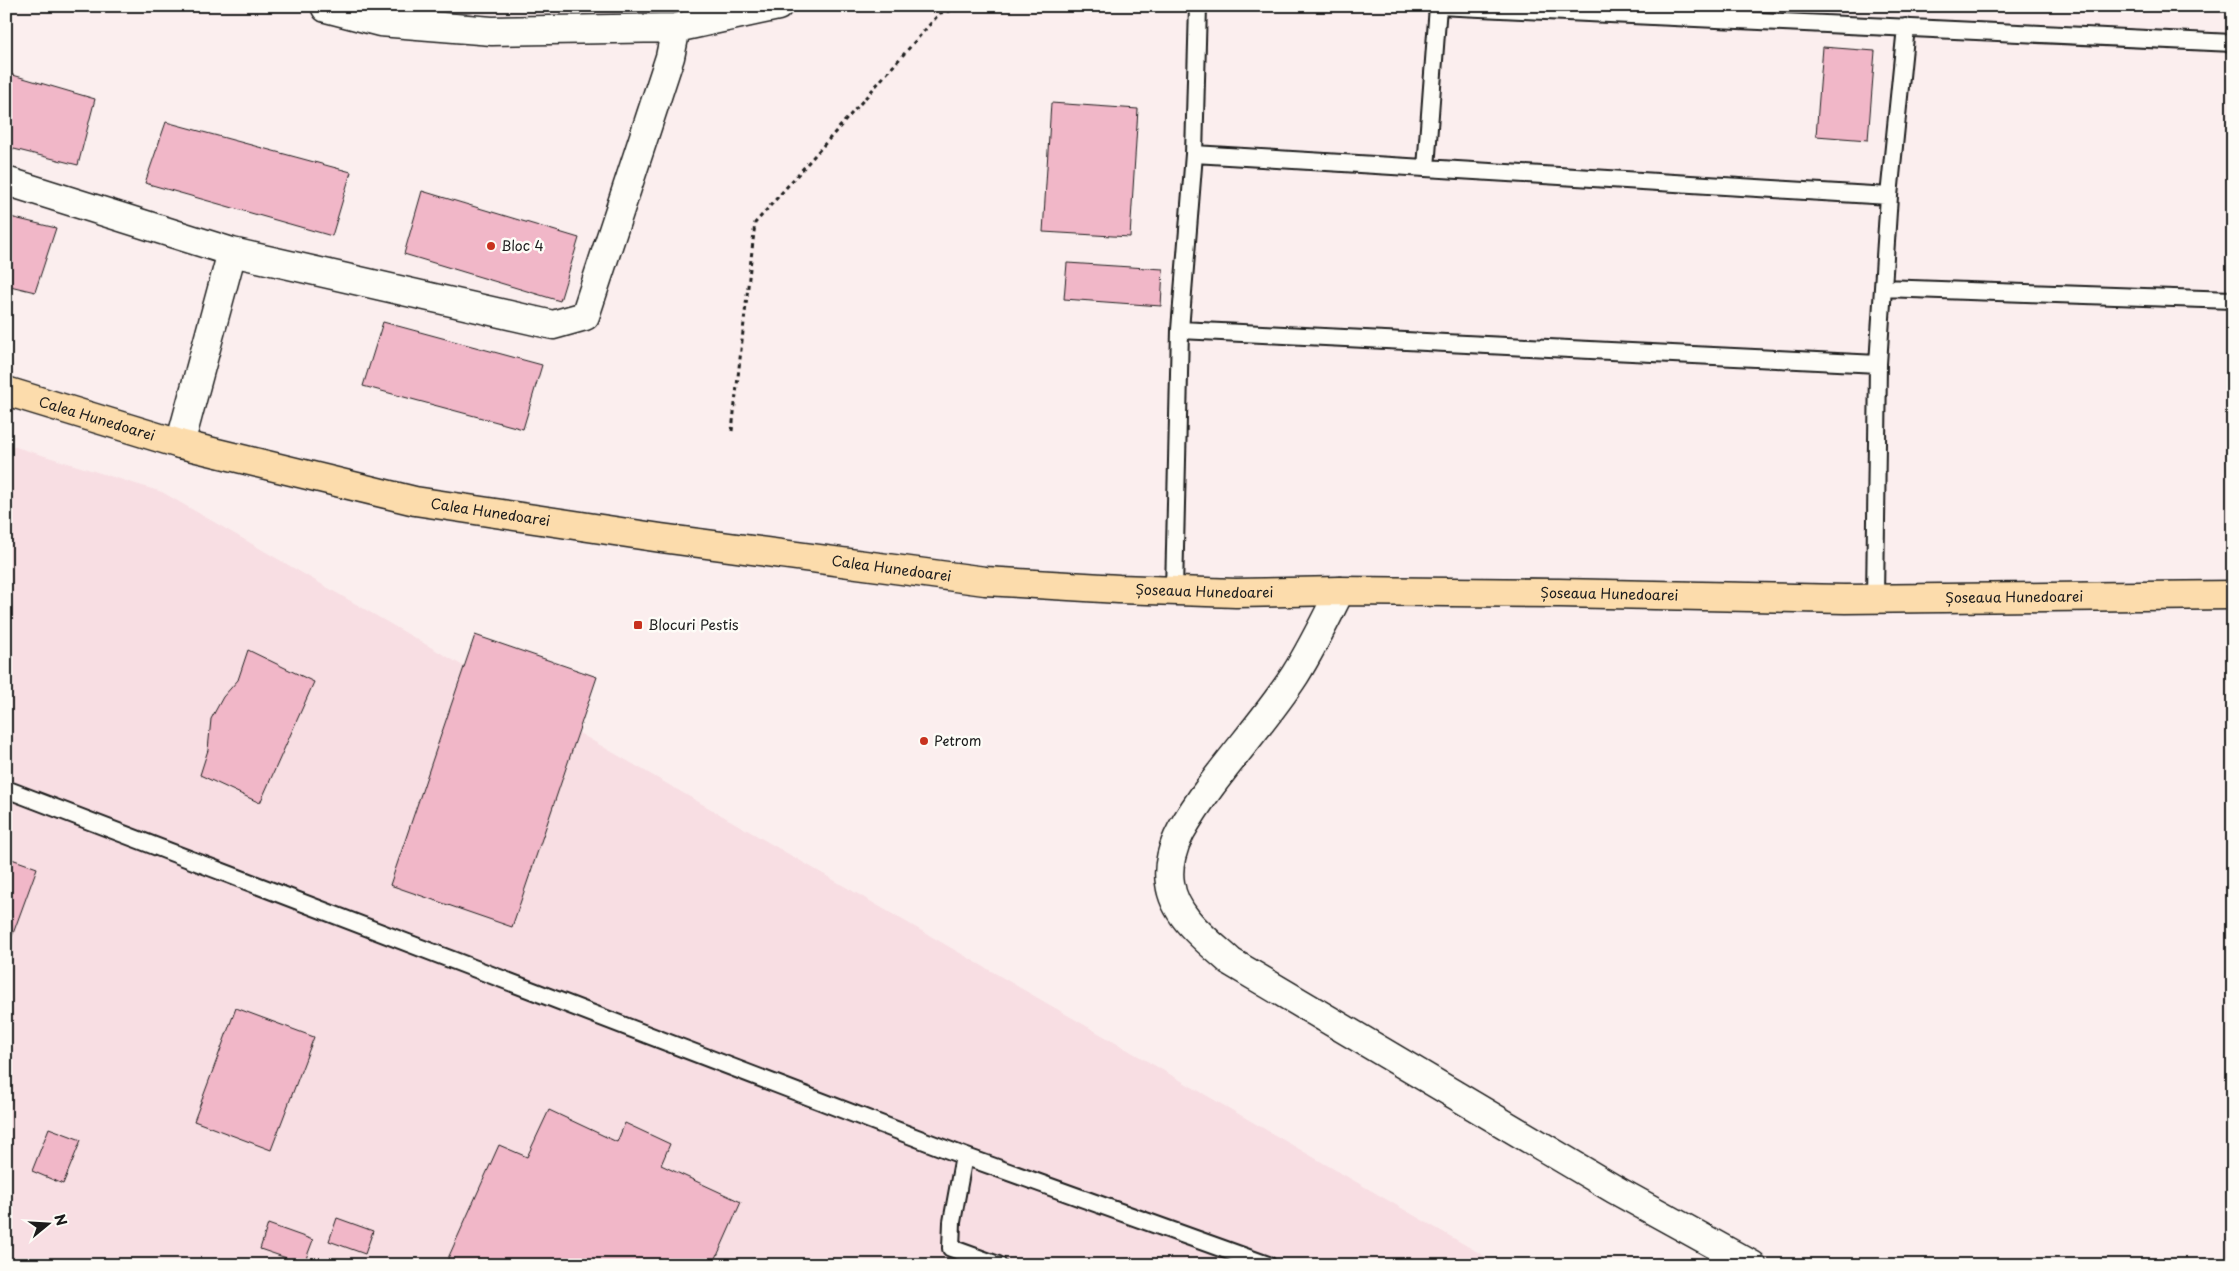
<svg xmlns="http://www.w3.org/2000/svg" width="2239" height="1271" font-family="'Playpen Sans',sans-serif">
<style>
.built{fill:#f8dee3}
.building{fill:#f1b7c8;stroke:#1c1c1c}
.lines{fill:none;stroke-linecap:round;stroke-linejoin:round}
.service-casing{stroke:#1c1c1c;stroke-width:20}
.minor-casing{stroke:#1c1c1c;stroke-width:31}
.primary-casing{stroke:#1c1c1c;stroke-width:31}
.path{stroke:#1c1c1c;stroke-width:3;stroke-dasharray:4 4;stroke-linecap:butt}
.service{stroke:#fdfcf7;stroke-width:16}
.minor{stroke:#fdfcf7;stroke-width:28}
.primary{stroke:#fcdcac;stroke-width:28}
.poi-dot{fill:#c8321e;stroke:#fdfcf7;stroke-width:2}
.labels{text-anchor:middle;stroke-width:5;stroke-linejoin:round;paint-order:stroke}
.poi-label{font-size:14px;fill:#1c1c1c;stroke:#fdfcf7;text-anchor:start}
.street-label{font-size:14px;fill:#1c1c1c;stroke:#fdfcf7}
</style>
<rect width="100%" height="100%" fill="#fbeeee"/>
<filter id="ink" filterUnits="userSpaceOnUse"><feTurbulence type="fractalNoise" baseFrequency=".02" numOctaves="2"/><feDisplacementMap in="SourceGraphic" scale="10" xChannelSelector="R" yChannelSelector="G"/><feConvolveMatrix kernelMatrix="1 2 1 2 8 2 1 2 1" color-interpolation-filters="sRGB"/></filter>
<g filter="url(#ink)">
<path class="built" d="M6 444 162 492 1500 1265H6Z"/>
<path class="building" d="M1823 47 1875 51 1868 140 1816 136Z
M6 73 95 99 78 165 6 147Z
M1051 103 1138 109 1130 237 1043 232Z
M166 122 351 172 332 236 145 183Z
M422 191 579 238 560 301 404 254Z
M6 216 56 228 35 292 6 285Z
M1067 263 1163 269 1161 306 1064 299Z
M383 322 542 365 523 429 363 386Z
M475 635 597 677 512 927 390 885Z
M248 650 314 682 260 803 200 775 208 750 211 719 223 697 238 680Z
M6 857 37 868 7 950H6Z
M236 1008 314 1037 271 1150 194 1121Z
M549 1110 617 1142 625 1123 670 1144 661 1165 741 1202 713 1265H445L499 1145 527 1157Z
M49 1128 81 1140 63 1184 32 1171Z
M337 1218 373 1231 365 1254 329 1241Z
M268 1224 313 1240 304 1264 260 1249Z"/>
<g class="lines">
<g class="service-casing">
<path id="service" d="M1426 168 1438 6 2233 43
M1889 196 1906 27
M1883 288 2233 300
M1180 330 1878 364 1889 196 1194 154
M1174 591 1180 330 1194 154 1198 6
M1875 599 1878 364
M6 789 964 1156 1268 1265
M964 1156 952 1222 951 1248 998 1265"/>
</g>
<g class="minor-casing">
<path id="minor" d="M325 6 326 8 380 22 492 31 676 28
M6 181 232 252
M180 444 232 252 553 325 585 316 670 57 676 28 778 6
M1340 591C1326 619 1312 648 1295 675 1260 729 1213 775 1181 831 1173 846 1167 866 1170 883 1174 917 1207 940 1231 962L1614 1189 1752 1265"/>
</g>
<g class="primary-casing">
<g id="primary">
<path id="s1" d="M6 391 180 444 415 501 661 538 985 581 1119 589 1236 593 1340 591 1559 593 1845 599 2233 595"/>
</g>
</g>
<path class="path" d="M732 431 755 223 940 13 974 6"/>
<use href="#service" class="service"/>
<use href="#minor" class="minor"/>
<use href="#primary" class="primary"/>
</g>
</g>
<g class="poi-dot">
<circle cx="491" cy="246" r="5"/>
<rect x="633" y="620" width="10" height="10" rx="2.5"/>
<circle cx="924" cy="741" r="5"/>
</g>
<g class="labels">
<g class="poi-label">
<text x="501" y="251">Bloc 4</text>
<text x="648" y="630">Blocuri Pestis</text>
<text x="934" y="746">Petrom</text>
</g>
<g class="street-label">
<text dy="5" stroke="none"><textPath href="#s1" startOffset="95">Calea Hunedoarei</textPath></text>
<text dy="5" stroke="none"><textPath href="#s1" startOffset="500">Calea Hunedoarei</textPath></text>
<text dy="5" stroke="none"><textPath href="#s1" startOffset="905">Calea Hunedoarei</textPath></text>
<text dy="5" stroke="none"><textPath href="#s1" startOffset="1219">Șoseaua Hunedoarei</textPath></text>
<text dy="5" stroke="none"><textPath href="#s1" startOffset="1624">Șoseaua Hunedoarei</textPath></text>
<text dy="5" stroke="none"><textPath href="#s1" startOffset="2029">Șoseaua Hunedoarei</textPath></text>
</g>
</g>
<rect width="2239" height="1271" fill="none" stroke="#fdfcf7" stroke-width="25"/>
<rect x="12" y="12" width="2214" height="1246" fill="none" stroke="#1c1c1c" stroke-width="2" filter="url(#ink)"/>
<g transform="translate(48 1224) rotate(72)" stroke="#fdfcf7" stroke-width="4" paint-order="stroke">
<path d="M0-4L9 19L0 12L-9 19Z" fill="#1c1c1c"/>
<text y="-8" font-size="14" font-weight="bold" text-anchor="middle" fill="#1c1c1c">N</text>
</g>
</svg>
